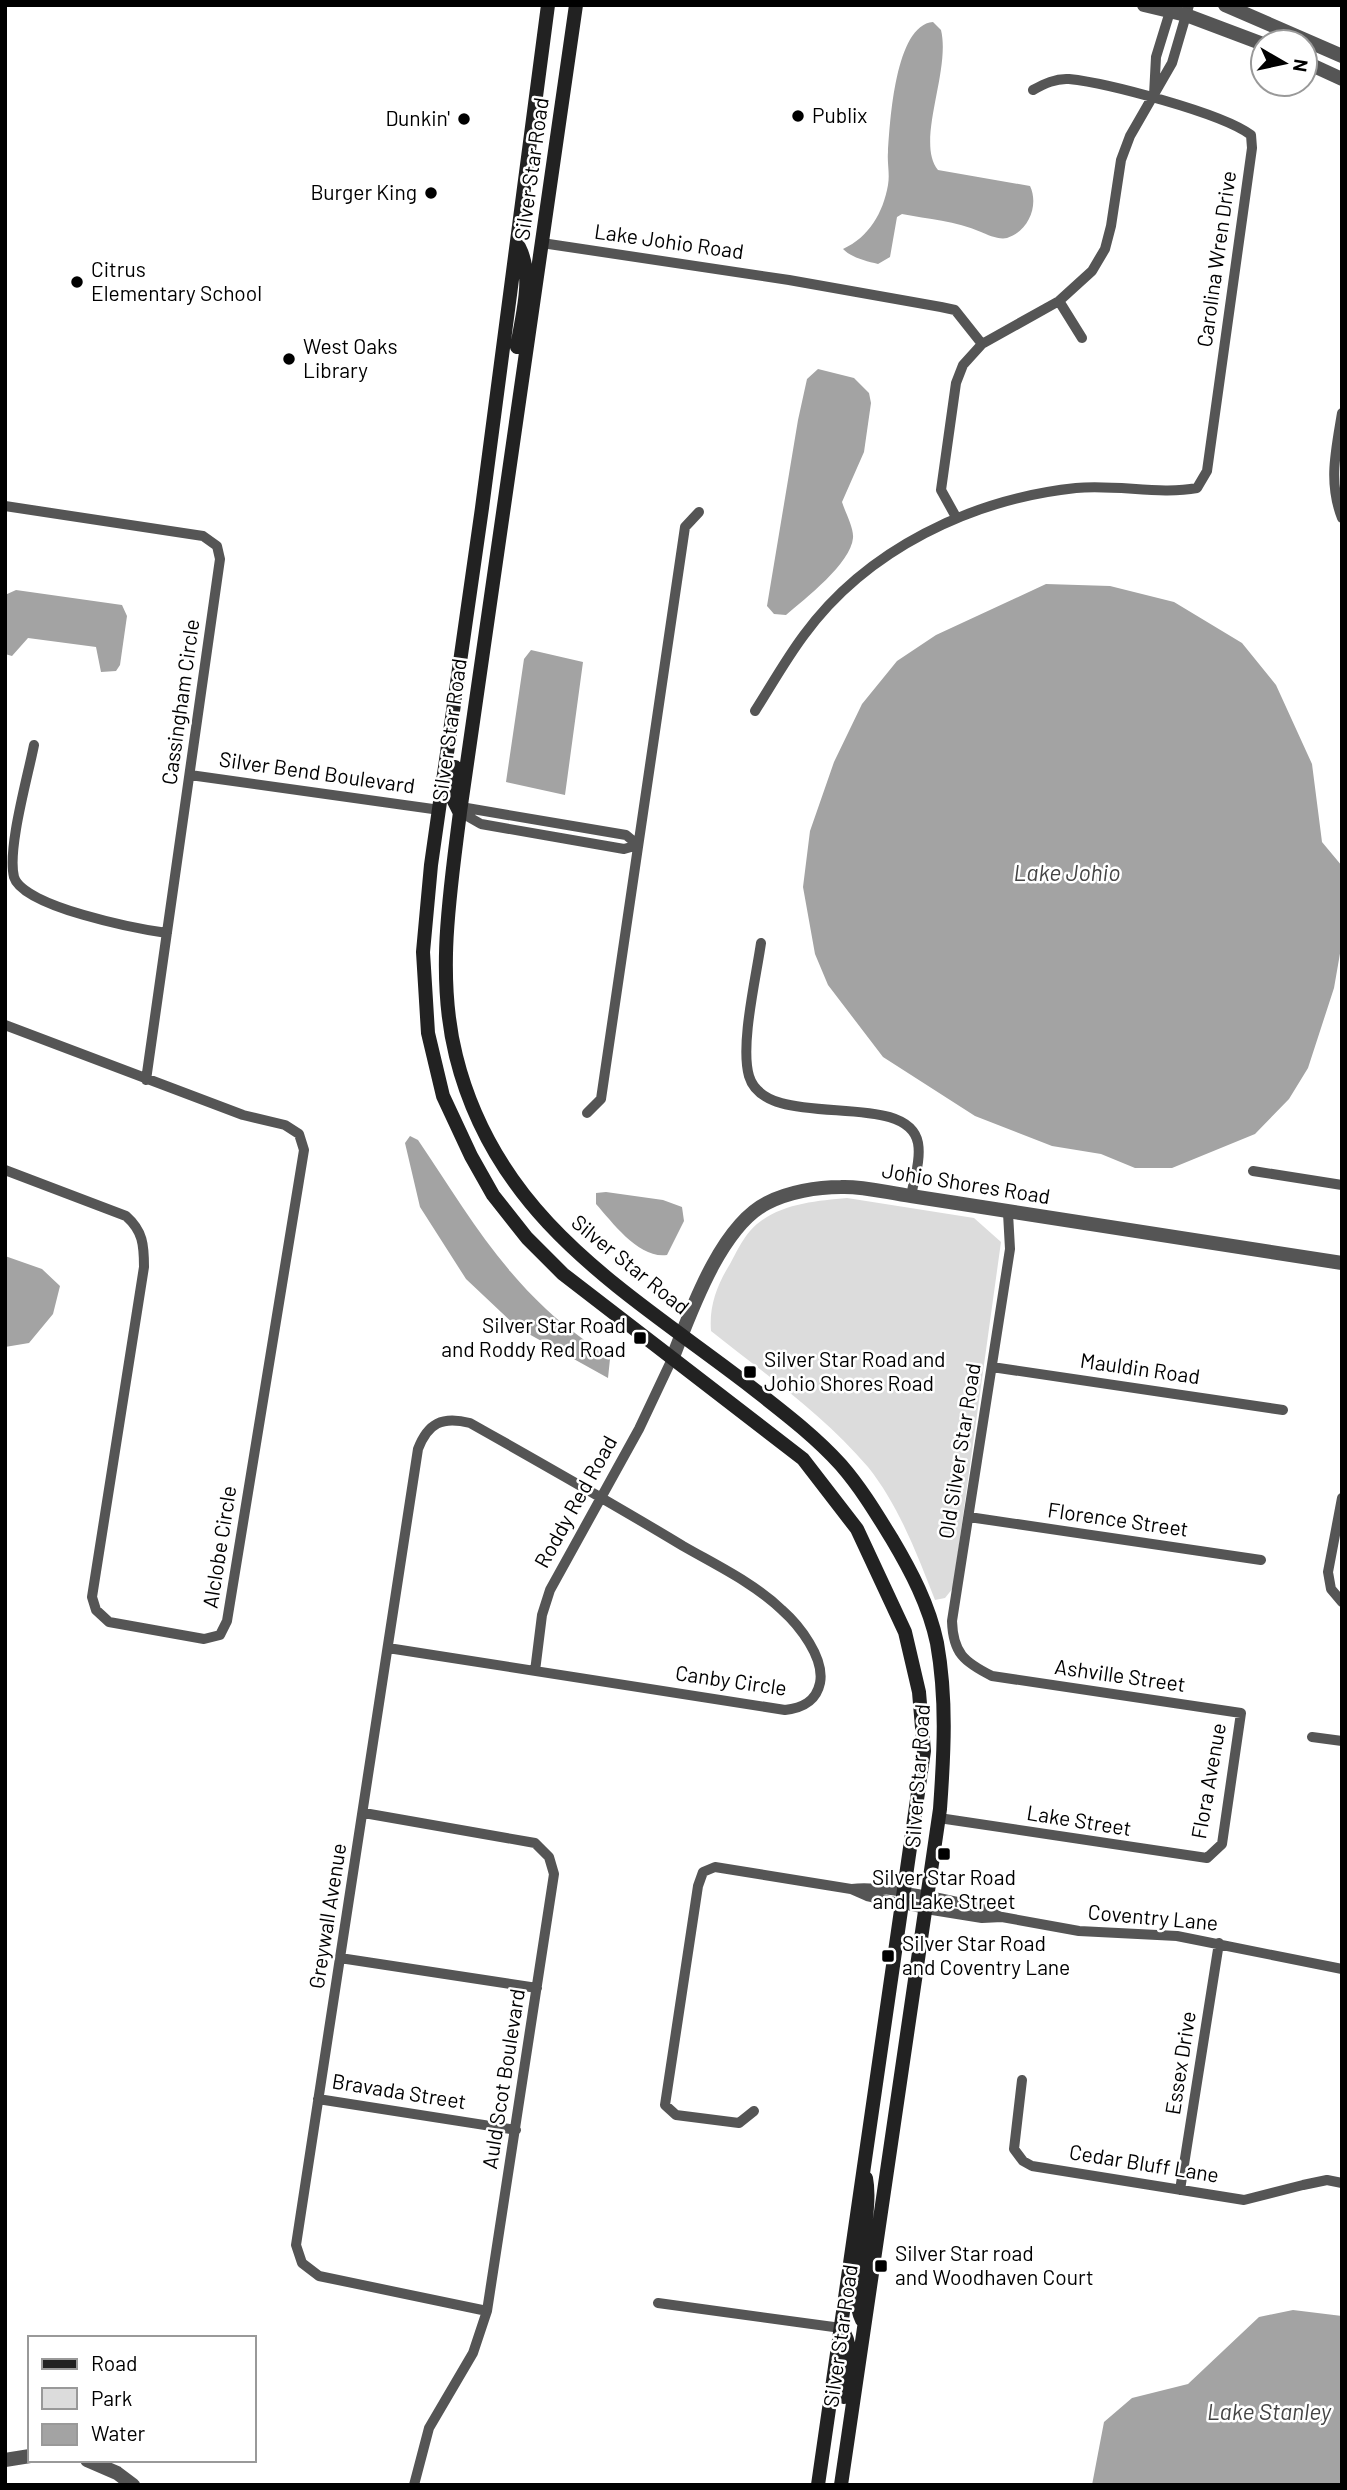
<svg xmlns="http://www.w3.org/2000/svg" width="1347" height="2490" font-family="Barlow,sans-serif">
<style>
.green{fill:#dcdcdc}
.water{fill:#a3a3a3}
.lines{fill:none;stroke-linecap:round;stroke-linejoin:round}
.minor{stroke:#555;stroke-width:10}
.tertiary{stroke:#555;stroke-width:14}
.secondary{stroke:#222;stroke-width:14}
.poi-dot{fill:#000;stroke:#fff;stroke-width:2.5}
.labels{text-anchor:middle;stroke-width:5;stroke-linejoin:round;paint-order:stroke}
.poi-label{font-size:21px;fill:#000;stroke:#fff;text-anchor:start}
.street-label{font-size:21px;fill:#000;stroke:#fff}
.water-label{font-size:23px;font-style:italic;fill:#444;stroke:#fff}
</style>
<rect width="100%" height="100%" fill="#fff"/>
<path class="green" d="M847 1198 974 1218 1001 1242 953 1588 945 1598 935 1600C917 1554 899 1506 868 1467 823 1414 765 1374 711 1331 709 1306 717 1285 730 1264 736 1253 742 1240 750 1231 774 1204 814 1201 847 1198Z"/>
<path class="water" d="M933 22 941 30C951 71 915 142 938 170L1030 186C1039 205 1029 231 1007 238 999 240 988 235 981 232 956 221 928 219 902 214L897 217 890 257 878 264C866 261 852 258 843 249 869 237 883 213 888 185 890 174 887 163 888 152 890 122 895 25 933 22Z
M818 369 854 378 869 393 871 403 864 452 842 502C845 512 854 528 853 538 851 563 805 599 786 615L774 614 767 606 798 420 807 379Z
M1046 584 1110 586 1174 602 1242 643 1276 685 1312 764 1322 842 1342 866V942L1334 988 1308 1068 1289 1099 1255 1134 1172 1168H1135L1101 1154 1052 1146 975 1116 883 1057 828 985 815 954 803 887 810 831 834 762 862 704 897 661 936 635Z
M16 590 122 605 127 616 120 665 116 671 101 672 96 647 28 638 12 656 5 654V595Z
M531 650 583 662 565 795 506 782 524 659Z
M410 1136 418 1140C458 1199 493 1260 546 1309 565 1327 589 1343 610 1359L608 1378 518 1328 466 1279 420 1207 405 1143Z
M606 1192 663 1200 682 1207 684 1221 667 1255C639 1259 613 1223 596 1204V1193Z
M5 1256 42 1269 60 1286 53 1314 29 1343 5 1347Z
M1293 2310 1342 2316V2485H1092L1104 2422 1132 2398 1188 2384 1259 2317Z"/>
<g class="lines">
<path class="minor" d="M1154 95 1156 57 1172 5
M542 243 789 280 941 307 955 310 982 344
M1059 301 1082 338
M1342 413C1336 450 1328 482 1342 518
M5 506 203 536 217 546 220 559 146 1080
M956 517 941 490 956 383 963 365 982 344 1059 301 1092 271 1105 249 1111 226 1121 160 1130 136 1172 63 1189 5
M755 711C771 686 786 659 804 635 867 549 972 499 1076 488 1116 484 1160 495 1197 488L1207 471 1252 148 1251 135C1222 113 1107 83 1069 79 1056 78 1044 84 1033 90
M34 745C28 776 7 849 14 877 23 907 138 929 167 933
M190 775 440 810
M461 807 626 835 638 845
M460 812 481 824 624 849 638 845
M761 943C756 978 740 1045 749 1076 766 1134 907 1087 918 1143 921 1160 914 1179 911 1196
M5 1025 243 1115 285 1125 299 1134 304 1150 227 1621 220 1635 204 1639 109 1622 96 1610 92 1597 144 1267C144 1245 143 1231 126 1216L5 1170
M587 1113 601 1099 685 527 699 512
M1253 1171 1342 1185
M992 1367 1283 1410
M1342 1498 1328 1572 1331 1589 1342 1602
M969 1517 1261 1560
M388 1648 785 1710C802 1708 816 1702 820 1683 825 1658 799 1625 782 1610 754 1583 716 1565 683 1546 612 1503 541 1463 470 1423 442 1416 428 1423 418 1449L296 2245 302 2263 319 2276 487 2311
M535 1671 542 1615 550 1590 639 1429 673 1357
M1312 1737 1342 1741
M364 1813 535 1843 549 1857 554 1874 487 2311 473 2353 429 2428 414 2485
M939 1818 1207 1858 1222 1844 1241 1713 992 1676C964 1662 953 1653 952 1621L1010 1249 1008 1213
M852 1889C882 1885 973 1902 999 1916
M340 1958 537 1988
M1022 2080 1014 2149 1023 2161 1032 2166 1244 2200 1303 2185 1327 2180 1342 2183
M318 2099 516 2130
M754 2111 739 2123 676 2115 665 2105 698 1886 703 1872 715 1867 851 1889 867 1896 926 1909 982 1918 1002 1917 1079 1931 1177 1936 1342 1969
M1180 2190 1219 1943
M658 2303 841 2328"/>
<path class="tertiary" d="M1144 5 1186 15 1263 44
M1225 5 1342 56
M1305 62 1342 79
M673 1357C691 1311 721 1226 767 1203 788 1192 817 1187 841 1187 864 1186 888 1193 911 1196L1342 1263
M5 2460 30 2456
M87 2460 117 2473 133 2485"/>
<path class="secondary" d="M548 5 482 508 431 865 423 952 428 1033 443 1096 471 1156 493 1195 527 1238 563 1274 803 1459 857 1529 905 1632 919 1692 924 1751 818 2485
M576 5 460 812C450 893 436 976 456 1056 496 1218 623 1289 746 1383 779 1409 813 1434 841 1465 861 1488 876 1513 892 1539 911 1571 929 1605 937 1643 947 1699 944 1753 940 1809L841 2485
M517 347C522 316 534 276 519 247
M455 767 452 797 459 811
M862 2320C846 2291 874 2218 866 2178
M841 2328C856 2348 847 2373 844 2397"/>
</g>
<g class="poi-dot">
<circle cx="798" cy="116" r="7"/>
<circle cx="464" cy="119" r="7"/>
<circle cx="431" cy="193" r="7"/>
<circle cx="77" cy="282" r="7"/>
<circle cx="289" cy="359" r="7"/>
<rect x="633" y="1331" width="14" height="14" rx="3.5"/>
<rect x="743" y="1365" width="14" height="14" rx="3.5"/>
<rect x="937" y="1847" width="14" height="14" rx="3.5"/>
<rect x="881" y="1949" width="14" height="14" rx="3.5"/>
<rect x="874" y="2259" width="14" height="14" rx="3.5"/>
</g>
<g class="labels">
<g class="poi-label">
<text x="812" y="123">Publix</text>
<text x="450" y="126" text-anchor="end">Dunkin'</text>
<text x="417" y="200" text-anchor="end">Burger King</text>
<text x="91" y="277">Citrus<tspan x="91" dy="24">Elementary School</tspan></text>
<text x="303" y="354">West Oaks<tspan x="303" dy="24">Library</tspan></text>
<text x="626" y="1333" text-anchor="end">Silver Star Road<tspan x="626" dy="24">and Roddy Red Road</tspan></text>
<text x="764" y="1367">Silver Star Road and<tspan x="764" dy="24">Johio Shores Road</tspan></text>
<text x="944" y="1885" text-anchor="middle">Silver Star Road<tspan x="944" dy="24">and Lake Street</tspan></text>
<text x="902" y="1951">Silver Star Road<tspan x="902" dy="24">and Coventry Lane</tspan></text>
<text x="895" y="2261">Silver Star road<tspan x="895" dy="24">and Woodhaven Court</tspan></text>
</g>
<g class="street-label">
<text transform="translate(532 169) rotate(-82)" y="7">Silver Star Road</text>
<text transform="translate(669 242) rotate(8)" y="7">Lake Johio Road</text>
<text transform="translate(1217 259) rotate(-82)" y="7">Carolina Wren Drive</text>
<text transform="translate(181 702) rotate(-82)" y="7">Cassingham Circle</text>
<text transform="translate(450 730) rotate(-82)" y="7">Silver Star Road</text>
<text transform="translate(317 773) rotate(8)" y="7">Silver Bend Boulevard</text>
<text transform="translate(966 1184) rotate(9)" y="7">Johio Shores Road</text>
<text transform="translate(630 1265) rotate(39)" y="7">Silver Star Road</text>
<text transform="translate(1140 1369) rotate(8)" y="7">Mauldin Road</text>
<text transform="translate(960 1451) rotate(-81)" y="7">Old Silver Star Road</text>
<text transform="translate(576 1502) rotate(-61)" y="7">Roddy Red Road</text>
<text transform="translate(1118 1520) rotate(8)" y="7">Florence Street</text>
<text transform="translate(220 1547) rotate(-81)" y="7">Alclobe Circle</text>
<text transform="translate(1120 1676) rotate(8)" y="7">Ashville Street</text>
<text transform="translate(731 1681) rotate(8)" y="7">Canby Circle</text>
<text transform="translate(918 1776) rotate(-86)" y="7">Silver Star Road</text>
<text transform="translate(1209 1781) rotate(-80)" y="7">Flora Avenue</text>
<text transform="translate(1079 1821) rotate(9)" y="7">Lake Street</text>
<text transform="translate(328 1916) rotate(-81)" y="7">Greywall Avenue</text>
<text transform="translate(1153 1918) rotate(5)" y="7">Coventry Lane</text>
<text transform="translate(1181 2063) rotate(-81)" y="7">Essex Drive</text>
<text transform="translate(504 2079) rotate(-81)" y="7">Auld Scot Boulevard</text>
<text transform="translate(399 2092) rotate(9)" y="7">Bravada Street</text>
<text transform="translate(1144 2164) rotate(9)" y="7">Cedar Bluff Lane</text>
<text transform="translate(841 2336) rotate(-82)" y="7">Silver Star Road</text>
</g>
<g class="water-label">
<text x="1067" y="881">Lake Johio</text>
<text x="1269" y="2420">Lake Stanley</text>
</g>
</g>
<rect width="1347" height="2490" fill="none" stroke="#000000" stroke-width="14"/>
<rect x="28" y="2336" width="228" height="126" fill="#ffffff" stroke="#999999" stroke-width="2"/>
<rect x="42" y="2359" width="35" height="10" fill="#222222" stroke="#999999" stroke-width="2"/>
<text x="91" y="2371" font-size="21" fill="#000000">Road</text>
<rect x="42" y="2388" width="35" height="21" fill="#dcdcdc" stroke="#999999" stroke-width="2"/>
<text x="91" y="2406" font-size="21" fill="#000000">Park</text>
<rect x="42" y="2424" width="35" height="21" fill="#a3a3a3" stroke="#999999" stroke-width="2"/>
<text x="91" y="2441" font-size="21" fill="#000000">Water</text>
<g transform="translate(1284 63) rotate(99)"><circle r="33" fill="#ffffff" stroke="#999999" stroke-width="2"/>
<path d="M0-5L12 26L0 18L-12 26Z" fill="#000000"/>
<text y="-10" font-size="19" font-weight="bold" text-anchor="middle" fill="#000000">N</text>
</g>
</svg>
